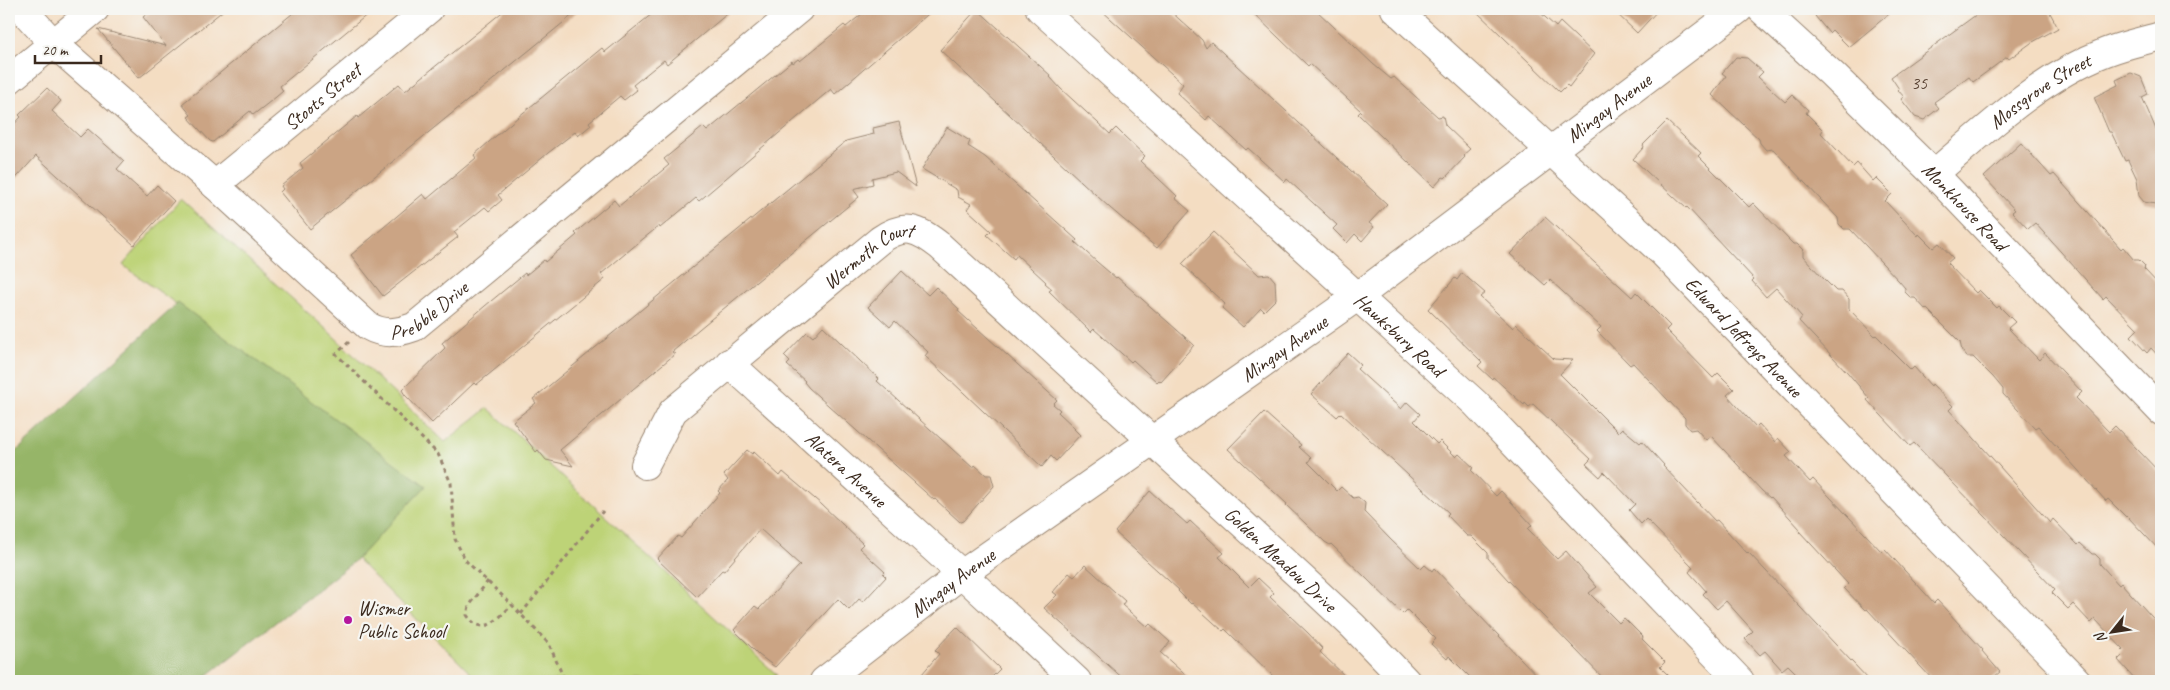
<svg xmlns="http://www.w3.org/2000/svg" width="2170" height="690" font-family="Caveat,sans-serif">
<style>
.green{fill:#bdd377;stroke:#7c7e4a}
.forest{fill:#96b568;stroke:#687043}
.building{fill:#cba484}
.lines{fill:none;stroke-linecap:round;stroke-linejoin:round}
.minor-casing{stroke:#988470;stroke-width:30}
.path{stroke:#988470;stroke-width:3;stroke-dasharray:4 4;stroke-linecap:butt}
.minor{stroke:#fff;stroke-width:28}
.poi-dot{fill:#b5179e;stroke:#f6f6f2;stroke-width:2}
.labels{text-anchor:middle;stroke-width:4.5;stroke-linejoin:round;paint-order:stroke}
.number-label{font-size:18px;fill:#5f4838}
.street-label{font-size:20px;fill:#3b2a1e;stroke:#f6f6f2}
.poi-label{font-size:20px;fill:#3b2a1e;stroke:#f6f6f2;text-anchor:start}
</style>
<rect width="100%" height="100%" fill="#f6f6f2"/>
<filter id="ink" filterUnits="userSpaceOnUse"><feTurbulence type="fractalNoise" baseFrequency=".02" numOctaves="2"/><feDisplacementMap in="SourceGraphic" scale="10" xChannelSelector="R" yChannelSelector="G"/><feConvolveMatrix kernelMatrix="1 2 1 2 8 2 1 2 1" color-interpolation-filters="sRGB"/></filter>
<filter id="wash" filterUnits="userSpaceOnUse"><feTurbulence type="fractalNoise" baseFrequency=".0096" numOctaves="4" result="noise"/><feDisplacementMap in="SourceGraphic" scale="20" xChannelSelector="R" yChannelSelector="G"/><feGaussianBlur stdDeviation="1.12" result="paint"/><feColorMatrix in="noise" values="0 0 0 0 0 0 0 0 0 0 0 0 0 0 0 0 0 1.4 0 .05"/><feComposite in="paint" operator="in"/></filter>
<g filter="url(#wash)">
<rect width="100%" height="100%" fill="#f4ddc2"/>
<path class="green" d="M181 199 326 329 445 442 488 408 777 675 769 681H478L357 559 425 486 123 265Z"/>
<path class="forest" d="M178 303 426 486 357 559 200 681H9V458Z"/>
<g id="blocks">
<path class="building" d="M154 9H225L139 78 98 29 166 46 143 17Z
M298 9H374L280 86 283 91 276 97 253 115 250 111 213 142 210 141 188 117 191 115 182 104Z
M506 9H580L310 229 280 192 283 189 281 186 303 168 300 163 357 116 358 118 399 84 405 91Z
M658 9H733L667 64 664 60 633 85 637 90 624 100 620 96 589 122 591 125 578 136 575 132 548 153 498 195 502 200 489 211 485 207 454 232 458 237 383 296 351 255 423 194 427 199 476 158 474 155 518 117 602 48 605 52Z
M868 9H934L835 94 831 89 699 201 696 198 660 228 659 226 638 243 601 274 605 279 476 385 474 383 432 423 405 395 402 390 445 348 442 343 485 306 525 273 526 275 544 260 545 262 577 235 575 233 614 200 619 206 669 165 664 159 703 127 707 131 792 61 793 63 798 59 800 61 844 25 846 27Z
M977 9 1051 76 1050 77 1061 89 1110 134 1116 128 1123 135 1145 156 1140 161 1177 196 1175 198 1190 211 1157 248 1110 208 940 50Z
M1100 9H1168L1202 40 1206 48 1211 42 1387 204 1369 223 1374 227 1362 241 1355 234 1347 243 1333 229 1337 225 1287 179 1285 182 1248 148 1246 150 1209 116 1206 120 1177 93 1183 84Z
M1249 9H1315L1373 64 1391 79 1394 77 1438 117 1443 116 1445 125 1470 149 1463 155 1465 157 1445 178 1443 177 1434 187 1358 114 1361 111 1310 64 1308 66Z
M1474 9H1536L1556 27 1560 22 1594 54 1569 87 1567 85 1560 92Z
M1612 9H1659L1637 33Z
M1825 9H1895L1849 47 1832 30 1829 33 1815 16Z
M1984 9H2048L2058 28 2031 43 2009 59 2007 57 1973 82 1969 77 1934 102 1939 108 1924 120 1915 117 1901 99 1904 97 1898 90 1899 89 1891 77Z
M1736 57 1747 58 1763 72 1758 77 1785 102 1792 95 1808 110 1806 113 1823 130 1821 133 1853 167 1857 163 1873 181 1876 178 1892 194 1885 201 1918 236 1919 234 1933 248 1939 243 1953 258 1947 263 1976 293 1979 290 1997 308 1999 306 2015 322 2008 328 2039 360 2045 353 2082 392 2076 398 2109 432 2115 426 2161 474V552L2127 516 2126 517 2108 499 2106 501 2038 426 2035 428 2003 394V389L1993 377 1973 357H1967L1962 351 1960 342 1927 309 1926 310 1915 298H1911L1905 292V288L1899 281 1850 229H1844L1839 224 1838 218 1773 149 1766 150 1760 143 1759 139 1712 95 1726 76 1722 73Z
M2131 73 2141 77 2148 94 2142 97 2161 141V205L2144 202 2139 196 2137 179 2128 160 2125 161 2111 132H2109L2094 97 2118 85 2116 80Z
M47 88 61 101 52 111 80 137 88 129 124 161 117 169 147 196 157 185 174 201 134 245 36 156 9 186V130L21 117 19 115Z
M1667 121 1701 153 1698 156 1749 207 1753 203 1793 244H1797L1803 250V256L1821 276 1836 291H1842L1849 299V309L1875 336 1876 335 1911 370 1914 367 1931 386 1932 384 1953 406 1949 410 2050 523 2053 519 2078 545 2080 543 2092 554H2095L2100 559V564L2119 585 2121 583 2161 627V681H2137L2118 660 2122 656 2119 653 2123 649 2095 619 2091 623 2073 604 2068 609 2052 593 2055 590 1985 516 1914 443 1910 446 1867 400 1869 398 1848 373 1799 321 1802 317 1776 288 1766 297 1752 281 1754 279 1687 207 1686 208 1633 159 1644 147 1643 145Z
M899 122 916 187 896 172 872 178 873 184 853 189 859 197 699 329 672 352 675 354 560 450 573 466 546 460 538 450 536 452 513 421 536 403 533 399 846 141 874 134 873 128Z
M947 127 970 141 968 146 985 157 1077 240 1075 242 1097 262 1116 278 1117 277 1194 345 1161 382 1159 380 1157 382 1133 360 1131 362 1094 329 1091 332 1049 291 1052 289 1045 283 1046 282 1017 255 1014 259 987 235 991 231 967 209 971 204 958 197 957 190 922 169Z
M2021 143 2051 176 2054 174 2121 249 2123 247 2134 260H2139L2145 266 2144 269 2161 287V359L2151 348 2147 353 2131 336 2138 329 2106 296 2103 299 2035 223 2028 229 2012 212 2015 210 1984 177Z
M1545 217 1632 297 1636 292 1670 326 1666 330 1713 378 1718 373 1734 389 1727 395 1756 427 1759 424 1775 442 1778 438 1791 452 1786 456 1810 482 1813 479 1882 552 1885 549 1934 603 1937 600 1983 650 1982 651 2000 672 1989 681H1934L1867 609 1865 610 1844 588 1848 584 1799 531 1800 529 1771 497 1770 498 1762 491 1711 436 1706 440 1696 429 1690 430 1685 424V418L1633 363 1630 365 1597 331 1601 327 1550 280 1545 285 1510 254Z
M1213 232 1259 275 1269 274 1275 281 1276 299 1264 311 1261 308 1243 327 1222 308 1225 304 1182 264Z
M902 271 928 295 936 287 959 309 958 311 1057 400 1053 404 1060 410 1058 412 1075 428 1074 429 1080 435 1056 461 1051 456 1042 467 925 356 928 352 895 321 890 327 868 307Z
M1462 273 1485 293 1480 297 1513 328 1516 324 1554 359 1573 360 1560 374 1618 432 1622 428 1640 443 1642 441 1664 465 1663 466 1715 521 1717 520 1747 553 1748 552 1870 681H1804L1788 665 1782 670 1765 651 1760 655 1745 639 1753 631 1726 601 1717 609 1714 606 1703 594 1706 591 1689 572 1693 567 1646 519 1641 524 1629 510 1635 504 1604 472 1600 477 1586 464 1591 459 1533 404 1529 407 1525 403 1524 405 1493 377 1492 379 1478 366 1482 362 1428 309 1455 278 1457 280Z
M823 326 879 379 877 381 973 468 975 465 986 475H991L994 486 963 521 960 522 935 499 934 500 809 388 804 382 805 381 787 365 790 362 784 356 807 332 813 337Z
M1348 353 1361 365 1357 369 1401 409 1407 402 1420 414 1414 421 1437 444 1440 441 1456 457 1459 454 1474 468 1471 470 1496 496 1501 491 1532 525 1528 529 1557 559 1566 551 1597 587 1589 593 1619 623 1624 618 1643 637 1642 639 1665 662 1660 667 1674 681H1606L1508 580 1488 558V553L1471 536H1467L1447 515 1449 513 1341 413 1337 417 1311 394Z
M1264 412 1301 445 1299 447 1311 458 1308 462 1337 491 1341 487 1353 498 1358 497 1365 503 1364 512 1390 539 1421 569 1425 565 1432 571 1434 568 1542 681H1474L1449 656 1447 659 1431 644 1436 639 1407 610 1403 614 1331 544 1330 545 1325 542 1286 505 1287 504 1228 449Z
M747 450 752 454 754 452 780 476 783 472 821 504 863 544 859 548 885 572 883 574 886 577 863 602 859 599 849 610 838 599 775 667 759 655 734 630 755 606 759 609 800 565 760 529 724 571 722 570 697 597 657 559 678 536 681 538 720 493 718 491 728 480 724 475Z
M1150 491 1187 524 1190 521 1224 553 1219 557 1249 587 1258 578 1274 593 1270 597 1308 633 1323 649 1320 652 1350 681H1278L1225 629 1223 631 1192 603 1191 604 1178 591 1179 590 1115 532Z
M1085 565 1125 601 1122 605 1147 627 1150 624 1170 642 1161 653 1192 681H1126L1044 608 1057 595 1053 592 1069 573 1074 577Z
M957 627 1000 669 988 681H916L939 654 935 650Z"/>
</g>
</g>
<g filter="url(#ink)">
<use href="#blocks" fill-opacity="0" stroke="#988470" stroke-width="1"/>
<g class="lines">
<g class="minor-casing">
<g id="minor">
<path id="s1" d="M22 9 53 43 215 185 368 326C384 335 397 333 414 327L799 9"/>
<path id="s2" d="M1040 9 1475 403 1740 681"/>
<path id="s3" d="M1395 9 1664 254 2077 681"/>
<path id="s4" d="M1761 9 1832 74 1934 174 2161 411"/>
<path d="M9 80 95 9"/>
<path id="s5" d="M1934 174C1986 129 2041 77 2106 52 2124 45 2143 41 2161 36"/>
<path id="s6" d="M215 185 429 9"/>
<path id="s7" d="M729 363 962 574 1077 681"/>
<path id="s8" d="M645 465 673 411 880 240C905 223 917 228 940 246L1305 581 1353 626 1406 681"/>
<path id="s9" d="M824 681 962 574 1357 297 1739 9"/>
</g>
</g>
<path class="path" d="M349 342 336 354 438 454 451 483 455 539 465 560 512 605 549 644 565 681
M488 581 469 606 467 615C483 639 498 618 512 605
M521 614 603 511"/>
<use href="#minor" class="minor"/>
</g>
</g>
<circle class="poi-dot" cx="348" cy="620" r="5"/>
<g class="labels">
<g class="number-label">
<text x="1919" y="89">35</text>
</g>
<g class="street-label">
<text dy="7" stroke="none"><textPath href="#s5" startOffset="135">Mossgrove Street</textPath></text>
<text dy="7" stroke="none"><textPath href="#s6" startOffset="139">Stoots Street</textPath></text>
<text dy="7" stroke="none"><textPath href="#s9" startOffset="972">Mingay Avenue</textPath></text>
<text dy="7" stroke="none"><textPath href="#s4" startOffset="284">Monkhouse Road</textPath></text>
<text dy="7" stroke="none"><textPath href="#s8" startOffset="312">Wermoth Court</textPath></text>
<text dy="7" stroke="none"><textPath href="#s1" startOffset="538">Prebble Drive</textPath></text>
<text dy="7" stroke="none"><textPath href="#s2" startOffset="485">Hawksbury Road</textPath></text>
<text dy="7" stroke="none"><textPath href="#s3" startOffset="479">Edward Jeffreys Avenue</textPath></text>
<text dy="7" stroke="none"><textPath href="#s9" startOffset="568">Mingay Avenue</textPath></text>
<text dy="7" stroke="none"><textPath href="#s7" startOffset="158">Alatera Avenue</textPath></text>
<text dy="7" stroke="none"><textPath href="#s8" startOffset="859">Golden Meadow Drive</textPath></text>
<text dy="7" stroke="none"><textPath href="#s9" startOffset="162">Mingay Avenue</textPath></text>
</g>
<g class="poi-label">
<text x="358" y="615">Wismer<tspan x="358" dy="23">Public School</tspan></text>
</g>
</g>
<rect width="2170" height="690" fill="none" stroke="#f6f6f2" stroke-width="30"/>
<g transform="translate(2112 632) rotate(240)" stroke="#f6f6f2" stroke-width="4" paint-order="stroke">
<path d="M0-4L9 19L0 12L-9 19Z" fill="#3b2a1e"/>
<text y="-8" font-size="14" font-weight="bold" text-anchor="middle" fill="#3b2a1e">N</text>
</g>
<path d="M35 55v8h66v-8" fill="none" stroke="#3b2a1e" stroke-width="2.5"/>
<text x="42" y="55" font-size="15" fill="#3b2a1e" stroke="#f6f6f2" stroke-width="4" paint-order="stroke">20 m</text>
</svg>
